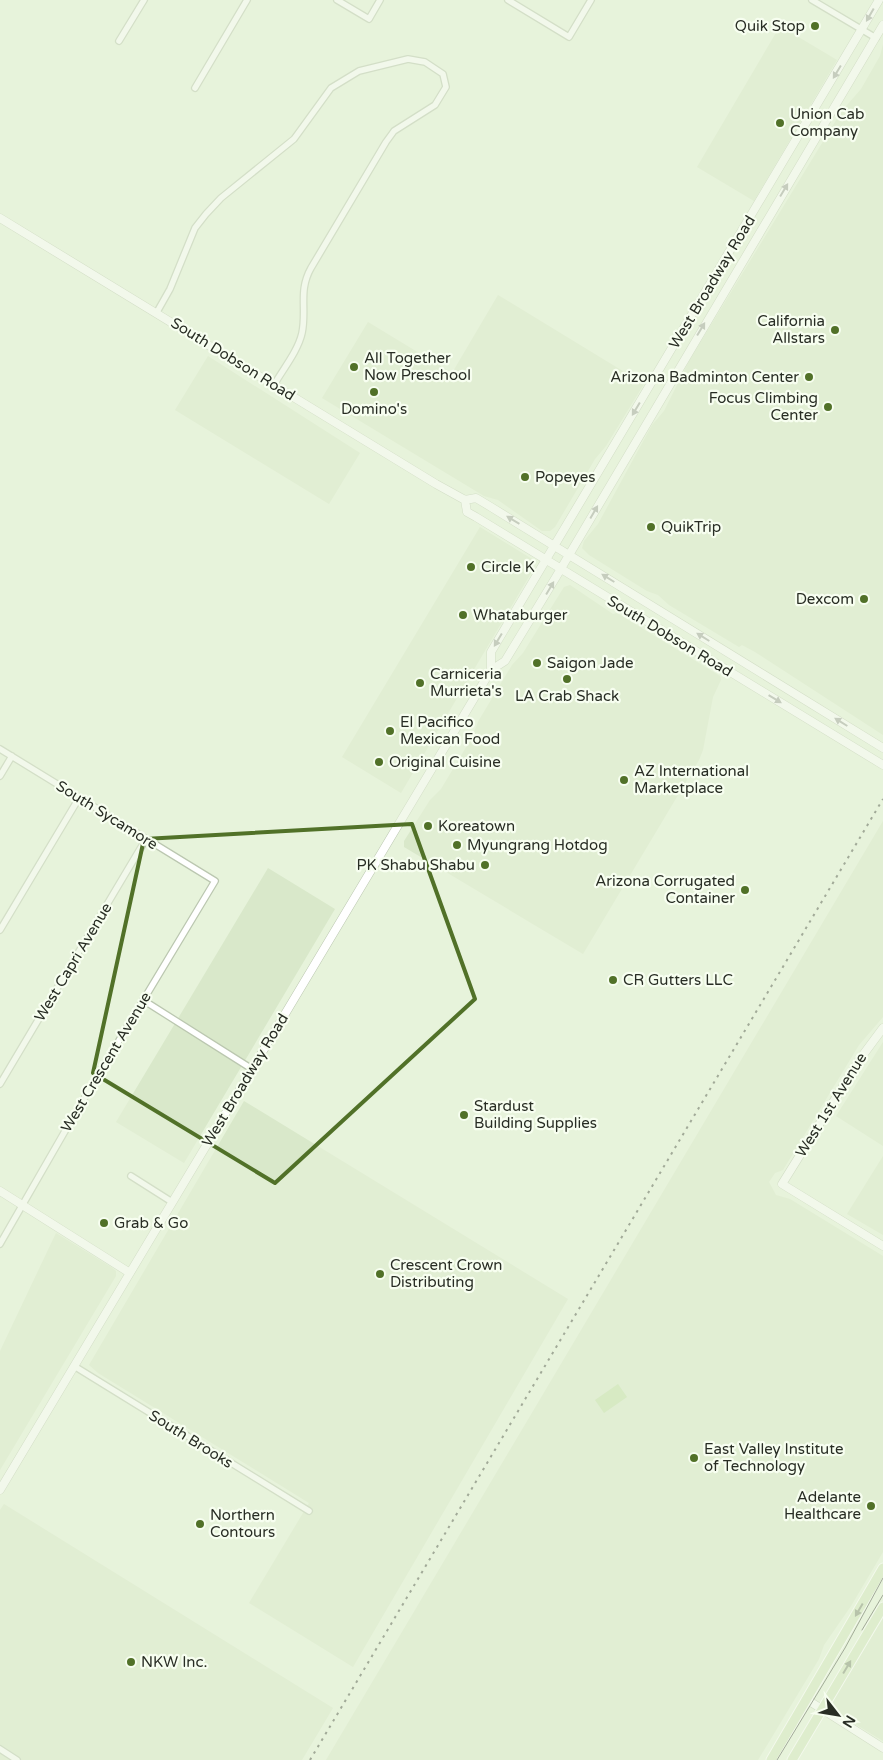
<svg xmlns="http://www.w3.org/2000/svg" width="883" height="1760" font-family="'Varela Round',sans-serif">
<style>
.built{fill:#d9e8ca}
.green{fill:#c3dfa6}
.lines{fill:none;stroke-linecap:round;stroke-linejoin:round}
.street-casing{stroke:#bbc7b0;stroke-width:8}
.secondary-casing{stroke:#bbc7b0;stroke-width:9}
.primary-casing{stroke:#fff;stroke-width:11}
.street{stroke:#fff;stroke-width:5.5}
.secondary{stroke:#fff;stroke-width:8}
.primary{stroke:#d2e6bc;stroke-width:9}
.tram{stroke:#4d5348;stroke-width:1}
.rail{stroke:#4d5348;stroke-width:2;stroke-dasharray:2.5 5;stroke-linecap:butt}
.oneway{fill:#9ea09c}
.oneway2{fill:#7d8a70}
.marked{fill:none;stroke:#517128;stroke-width:4;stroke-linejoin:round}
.poi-dot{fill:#517128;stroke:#f7fef0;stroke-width:2}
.labels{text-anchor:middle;stroke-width:4.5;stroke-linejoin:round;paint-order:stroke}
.poi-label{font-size:15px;fill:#282d24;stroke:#f7fef0;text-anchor:start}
.street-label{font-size:15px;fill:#282d24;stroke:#f7fef0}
</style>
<rect width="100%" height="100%" fill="#e7f3db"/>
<path class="built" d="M780 26 837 60 754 201 697 167Z
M883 44V735L755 652 742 645 739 647 669 605 658 595 647 591 589 555 582 548 584 541 598 524 652 425 664 411 689 361 841 112 861 89 880 56Z
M498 295 644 384 606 446 595 459 555 527 550 531H542L498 500 484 496 322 398 368 322 452 373Z
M208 356 360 453 329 504 175 410Z
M480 527 532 559 534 568 401 793 342 757Z
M570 585 613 614 617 613 720 676 721 680 713 697 703 750 699 760 583 954 404 847V841L430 800 441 789 471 739 479 720 512 665 523 653 564 587Z
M883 821V1017L859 1045 783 1170 775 1173 769 1182 776 1195 790 1199 883 1256V1552L851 1606 824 1645 819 1659 758 1760H326Z
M268 868 335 909 184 1163 116 1122Z
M883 1042V1146L836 1116Z
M244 1101 568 1299 353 1667 249 1603 309 1503 98 1373 89 1365Z
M883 1156V1235L847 1214Z
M56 1233 111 1267 116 1271V1276L0 1470V1351Z
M4 1504 333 1708 302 1760H0V1510Z
M883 1618V1741L842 1716 831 1708V1704Z"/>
<path class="green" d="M618 1384 627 1397 604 1413 595 1400Z"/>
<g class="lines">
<g class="street-casing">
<path id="street" d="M337 0 369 19 380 0
M508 0 569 37 591 0
M812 0 876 38
M119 41 144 0
M195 88 247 0
M157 312 170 289 195 228 206 214 221 198 294 139 331 88 359 71 408 59 425 62 443 74 446 87 435 105 394 131 386 142 311 268C298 291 307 309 302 333 298 351 283 369 274 385
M0 749 215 881 76 1112 0 1244
M0 776 12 756
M0 930 79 798
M143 1000 252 1069
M0 1084 146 839
M131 1176 172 1202
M74 1366 309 1511
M0 1749 17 1760"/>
</g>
<g class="secondary-casing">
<path id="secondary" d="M0 218 436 484 465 500 476 498 491 507 883 748
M465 500 467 512 476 517 883 765
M491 670V652L879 0
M883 1028 860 1059 782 1184 883 1246
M0 1191 130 1273
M0 1490 491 670 505 661 556 577 883 25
M806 1699 883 1748"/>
</g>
<g class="primary-casing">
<path id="primary" d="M771 1760 883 1568
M792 1760 883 1607"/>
</g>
<use href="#street" class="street"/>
<use href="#secondary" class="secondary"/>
<use href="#primary" class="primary"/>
<path class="tram" d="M862 1630 883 1595
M777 1760 845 1648 883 1578"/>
<path class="rail" d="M310 1760 883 799"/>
</g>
<defs><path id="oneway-solid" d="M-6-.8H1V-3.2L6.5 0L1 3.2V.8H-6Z" transform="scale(1.25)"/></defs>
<g class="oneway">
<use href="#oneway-solid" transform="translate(870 15) rotate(120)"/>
<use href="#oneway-solid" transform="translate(837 72) rotate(121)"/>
<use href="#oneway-solid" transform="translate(784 190) rotate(-59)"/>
<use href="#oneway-solid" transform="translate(701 329) rotate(-59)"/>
<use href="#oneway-solid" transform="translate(636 409) rotate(121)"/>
<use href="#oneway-solid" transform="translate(594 512) rotate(-60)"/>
<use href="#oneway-solid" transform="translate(513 520) rotate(-149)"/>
<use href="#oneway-solid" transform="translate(608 578) rotate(-148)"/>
<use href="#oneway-solid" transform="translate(550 588) rotate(-59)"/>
<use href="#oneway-solid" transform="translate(703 637) rotate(-148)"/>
<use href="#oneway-solid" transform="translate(498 640) rotate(121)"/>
<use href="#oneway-solid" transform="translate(775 699) rotate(31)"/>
<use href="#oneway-solid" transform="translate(841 722) rotate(-148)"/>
</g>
<g class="oneway2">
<use href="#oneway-solid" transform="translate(859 1610) rotate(120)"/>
<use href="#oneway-solid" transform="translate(847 1667) rotate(-59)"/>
</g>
<path d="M0 0H883V1760H0ZM412 824 475 999 275 1183 93 1073 144 839Z" fill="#e7f3db" fill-opacity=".55" fill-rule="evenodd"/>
<path class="marked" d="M412 824 475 999 275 1183 93 1073 144 839Z"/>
<g class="poi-dot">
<circle cx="815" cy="26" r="5"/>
<circle cx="780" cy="123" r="5"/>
<circle cx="835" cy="330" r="5"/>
<circle cx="354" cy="367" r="5"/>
<circle cx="809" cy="377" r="5"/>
<circle cx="374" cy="392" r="5"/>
<circle cx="828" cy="407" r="5"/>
<circle cx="525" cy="477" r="5"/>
<circle cx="651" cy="527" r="5"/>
<circle cx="471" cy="567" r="5"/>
<circle cx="864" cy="599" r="5"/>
<circle cx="463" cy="615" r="5"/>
<circle cx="537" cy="663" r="5"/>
<circle cx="567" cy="679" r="5"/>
<circle cx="420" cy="683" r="5"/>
<circle cx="390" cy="731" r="5"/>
<circle cx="379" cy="762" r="5"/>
<circle cx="624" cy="780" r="5"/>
<circle cx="428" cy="826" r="5"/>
<circle cx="457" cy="845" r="5"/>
<circle cx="485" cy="865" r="5"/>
<circle cx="745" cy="890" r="5"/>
<circle cx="613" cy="980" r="5"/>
<circle cx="464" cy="1115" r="5"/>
<circle cx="104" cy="1223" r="5"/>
<circle cx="380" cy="1274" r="5"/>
<circle cx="694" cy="1458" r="5"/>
<circle cx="871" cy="1506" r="5"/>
<circle cx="200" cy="1524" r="5"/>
<circle cx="131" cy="1662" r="5"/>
</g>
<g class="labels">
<g class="poi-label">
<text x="805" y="31" text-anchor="end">Quik Stop</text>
<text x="790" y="119">Union Cab<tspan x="790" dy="17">Company</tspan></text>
<text x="825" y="326" text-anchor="end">California<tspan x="825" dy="17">Allstars</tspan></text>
<text x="364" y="363">All Together<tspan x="364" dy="17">Now Preschool</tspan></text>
<text x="799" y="382" text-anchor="end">Arizona Badminton Center</text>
<text x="818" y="403" text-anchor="end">Focus Climbing<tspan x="818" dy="17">Center</tspan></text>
<text x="374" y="414" text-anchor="middle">Domino's</text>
<text x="535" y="482">Popeyes</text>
<text x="661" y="532">QuikTrip</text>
<text x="481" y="572">Circle K</text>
<text x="854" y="604" text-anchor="end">Dexcom</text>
<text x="473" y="620">Whataburger</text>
<text x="547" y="668">Saigon Jade</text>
<text x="430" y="679">Carniceria<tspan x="430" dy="17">Murrieta's</tspan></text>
<text x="567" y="701" text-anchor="middle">LA Crab Shack</text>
<text x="400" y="727">El Pacifico<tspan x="400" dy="17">Mexican Food</tspan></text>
<text x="389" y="767">Original Cuisine</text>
<text x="634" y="776">AZ International<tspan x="634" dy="17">Marketplace</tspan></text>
<text x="438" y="831">Koreatown</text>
<text x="467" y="850">Myungrang Hotdog</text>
<text x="475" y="870" text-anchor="end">PK Shabu Shabu</text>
<text x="735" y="886" text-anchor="end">Arizona Corrugated<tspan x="735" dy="17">Container</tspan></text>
<text x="623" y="985">CR Gutters LLC</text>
<text x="474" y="1111">Stardust<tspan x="474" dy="17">Building Supplies</tspan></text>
<text x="114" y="1228">Grab &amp; Go</text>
<text x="390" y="1270">Crescent Crown<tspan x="390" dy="17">Distributing</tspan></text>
<text x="704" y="1454">East Valley Institute<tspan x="704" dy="17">of Technology</tspan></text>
<text x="861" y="1502" text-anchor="end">Adelante<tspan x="861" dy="17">Healthcare</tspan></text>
<text x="210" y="1520">Northern<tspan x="210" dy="17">Contours</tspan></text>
<text x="141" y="1667">NKW Inc.</text>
</g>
<g class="street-label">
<text transform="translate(712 282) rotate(-59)" y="5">West Broadway Road</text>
<text transform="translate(233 359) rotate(32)" y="5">South Dobson Road</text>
<text transform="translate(670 636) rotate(31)" y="5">South Dobson Road</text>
<text transform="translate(107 815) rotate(32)" y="5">South Sycamore</text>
<text transform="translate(73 962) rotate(-59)" y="5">West Capri Avenue</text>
<text transform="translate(106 1062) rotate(-59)" y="5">West Crescent Avenue</text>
<text transform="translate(245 1080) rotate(-59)" y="5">West Broadway Road</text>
<text transform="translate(831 1105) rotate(-58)" y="5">West 1st Avenue</text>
<text transform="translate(191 1439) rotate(32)" y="5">South Brooks</text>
</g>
</g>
<g transform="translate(838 1715) rotate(121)" stroke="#f7fef0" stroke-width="4" paint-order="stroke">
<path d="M0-4L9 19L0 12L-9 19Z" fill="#282d24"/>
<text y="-8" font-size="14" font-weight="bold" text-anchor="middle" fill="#282d24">N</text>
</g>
</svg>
